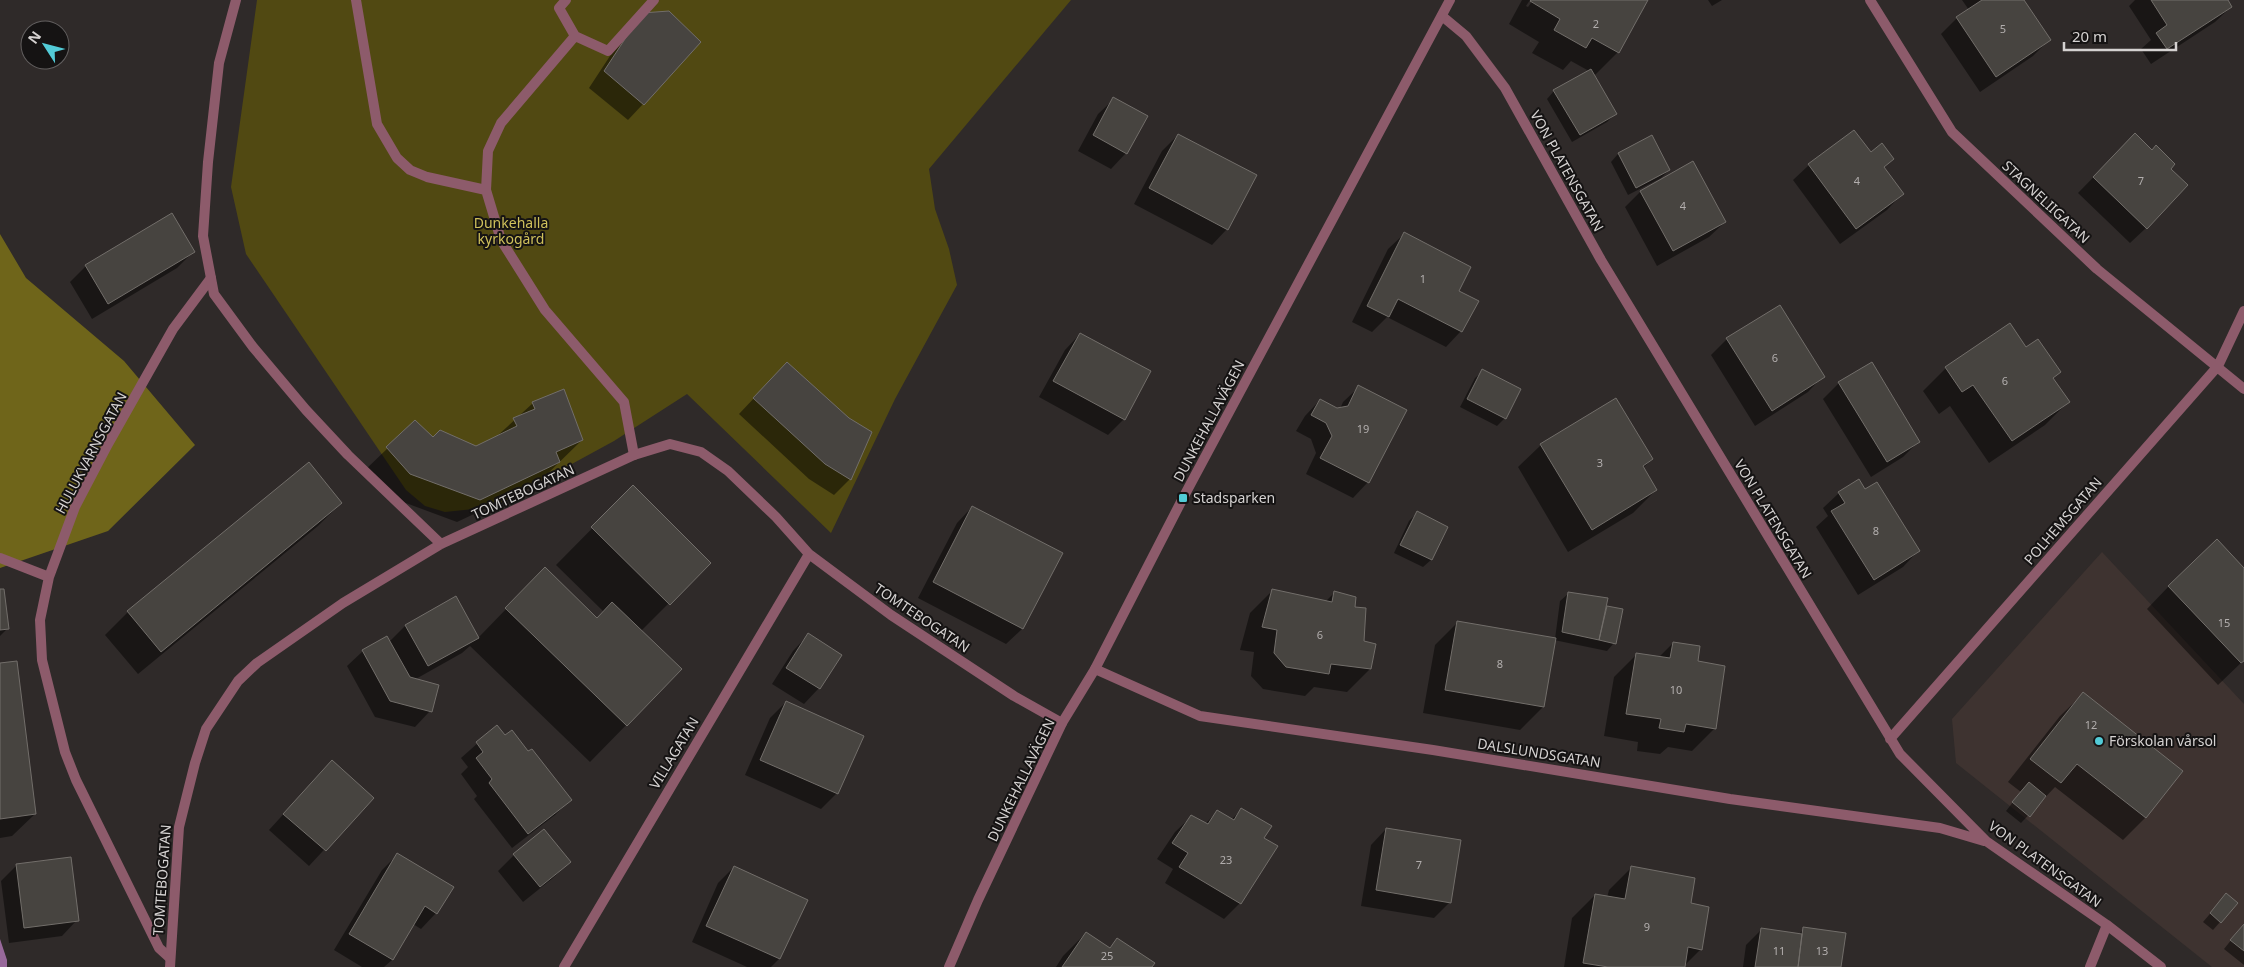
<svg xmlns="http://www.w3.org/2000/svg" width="2244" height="967" font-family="'Noto Sans',sans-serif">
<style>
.built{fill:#3e3330}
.green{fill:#514912}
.forest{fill:#6f651a}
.water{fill:#98699b}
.shadow{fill:#0007}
.building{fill:#474440;stroke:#726e6a}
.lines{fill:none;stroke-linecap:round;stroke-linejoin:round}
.service{stroke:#8d5b6b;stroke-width:10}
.minor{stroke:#8d5b6b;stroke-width:10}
.tertiary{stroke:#8d5b6b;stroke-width:10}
.poi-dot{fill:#52cbd7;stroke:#151313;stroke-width:2}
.labels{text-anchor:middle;stroke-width:4;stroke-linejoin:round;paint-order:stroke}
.number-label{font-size:11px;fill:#b2aead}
.street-label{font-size:14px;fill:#d5d2d1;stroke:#151313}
.park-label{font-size:14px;fill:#cfc05b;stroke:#151313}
.poi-label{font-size:14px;fill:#d5d2d1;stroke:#151313;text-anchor:start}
</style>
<rect width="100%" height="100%" fill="#2f2a29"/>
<path class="built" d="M2102 552 2244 704V967H2212L1956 763 1952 719Z"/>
<path class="green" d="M257 0H1071L929 169 935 209 949 249 957 285 895 399 831 533 687 394 614 441 493 507 445 512 425 506 406 490 246 254 231 187Z"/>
<path class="forest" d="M0 234 26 278 124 361 195 445 108 531 0 568Z"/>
<path class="water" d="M0 939 7 960V967H0Z"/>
<path class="shadow" d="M1522 0H1530L1526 6 1528 7 1533 0H1647L1618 52 1595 75 1591 73 1615 114 1607 122 1572 142 1547 99 1554 91 1589 71 1571 61 1563 70 1532 53 1539 42 1509 24Z
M1708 0H1722L1712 6Z
M1962 0H2022L2049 40 2033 56 1980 92 1941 34 1957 18 1969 10Z
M2135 0H2227L2231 7 2215 22 2151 64 2141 49 2151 40 2129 6Z
M627 30 643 104 628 120 589 88Z
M1114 99 1126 153 1111 169 1078 151 1098 114Z
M1178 135 1227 229 1212 245 1134 204 1162 151Z
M2119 151 2169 169 2146 228 2130 243 2078 193Z
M1618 154 1669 170 1661 178 1628 195 1611 162Z
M1892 159 1883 168 1902 194 1887 210 1840 244 1793 180 1809 165Z
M1640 192 1725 222 1709 237 1657 266 1625 207Z
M1404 234 1458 291 1461 331 1446 347 1387 317 1372 332 1352 322 1388 249Z
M193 252 177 268 92 319 70 282 86 266Z
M1779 306 1823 376 1808 392 1755 426 1711 355 1727 339Z
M1080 334 1124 419 1108 435 1039 397 1065 350Z
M2026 348 2052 379 2068 402 2045 425 1989 463 1950 406 1939 414 1923 391 1946 368Z
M1483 371 1505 418 1497 426 1460 407 1475 378Z
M772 379 870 432 850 479 834 495 809 479 739 414Z
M1839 383 1918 442 1903 457 1871 477 1823 399Z
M1359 387 1368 482 1353 498 1306 474 1316 453 1311 439 1296 431 1305 416 1320 400 1340 409 1343 402Z
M533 403 582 440 536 485 457 522 387 496 364 471 415 422 433 439 476 447 495 438Z
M1541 445 1652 459 1643 468 1656 490 1633 513 1568 552 1518 467Z
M633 487 709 563 641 631 681 669 590 762 470 646 462 653 414 680 430 711 415 727 375 717 347 666 363 651 389 642 405 626 478 638 509 606 597 619 604 612 556 565Z
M1864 491 1918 551 1903 567 1858 595 1816 527 1828 516 1823 508 1839 493Z
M341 503 318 526 138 674 105 635 128 612Z
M972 507 1022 629 1006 644 918 598 957 523Z
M1417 513 1446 527 1431 560 1423 567 1394 553 1409 521Z
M2244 570V660L2218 685 2147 609 2169 586Z
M0 590 8 628 0 636Z
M1273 590 1325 602 1334 593 1362 642 1370 669 1347 692 1314 687 1305 696 1263 689 1251 676 1254 652 1240 650 1250 613Z
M1568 594 1605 607 1622 610 1614 643 1607 651 1554 640 1543 707 1520 730 1423 713 1435 645 1458 622 1555 639 1560 601Z
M808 635 819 688 804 704 772 684 793 651Z
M1673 643 1696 663 1715 728 1692 751 1668 747 1660 754 1637 751 1638 742 1604 736 1614 677 1637 654 1659 657Z
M0 664 35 814 12 836 0 838Z
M2083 694 2145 818 2123 840 2055 787 2021 823 2006 811 2021 792 2008 782 2060 716Z
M786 702 837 793 821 809 745 775 770 718Z
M497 726 505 737 528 753 570 800 555 815 512 848 474 799 477 796 461 774 468 767 461 758Z
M332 761 372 798 309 866 269 830Z
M1241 810 1262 838 1240 903 1224 919 1165 883 1173 869 1157 859 1175 832 1191 817 1205 824 1217 812 1231 820Z
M1386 829 1450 902 1434 918 1361 906 1371 845Z
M397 855 436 913 421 929 413 924 392 960 384 967H362L334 950 382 870Z
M514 855 569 862 553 878 523 902 498 871Z
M17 865 77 920 62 936 9 943 1 881Z
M734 867 806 900 779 959 771 967H747L692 942 718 883Z
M1631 868 1689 904 1701 949 1683 967H1564L1572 918 1595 895 1607 898 1609 890Z
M2226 895 2220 922 2213 930 2203 922Z
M2244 924V965L2224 949Z
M1762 929 1798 935 1804 929 1840 967H1743L1746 945Z
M1086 933 1108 949 1117 940 1151 967H1056L1063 956Z"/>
<path class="building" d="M1531 0H1648L1619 53 1592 38 1586 48 1554 30 1560 19 1530 1Z
M1982 0H2024L2051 40 1996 77 1956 17Z
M2151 0H2228L2232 7 2167 49 2156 33 2167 25Z
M669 11 701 42 644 105 604 71 642 13Z
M1591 69 1617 114 1580 135 1553 90Z
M1113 97 1148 116 1127 154 1093 135Z
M1854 130 1871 152 1882 143 1894 159 1884 167 1904 194 1856 229 1808 164Z
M2135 133 2152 150 2156 145 2175 164 2171 169 2188 185 2147 229 2093 177Z
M1178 134 1257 175 1228 230 1149 188Z
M1652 135 1670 170 1636 188 1618 153Z
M1693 161 1726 222 1673 251 1640 191Z
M172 213 195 252 108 304 85 265Z
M1404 232 1471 267 1459 291 1479 301 1462 332 1398 299 1389 317 1367 306Z
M1780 305 1825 377 1772 411 1726 338Z
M2010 323 2026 347 2038 339 2061 372 2053 378 2070 402 2012 441 1973 385 1962 392 1945 367Z
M1080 333 1151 371 1125 420 1053 381Z
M787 362 849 418 872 432 851 480 825 464 753 398Z
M1872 362 1920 442 1887 462 1838 382Z
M1482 369 1521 389 1506 419 1467 399Z
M1358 385 1407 410 1369 483 1320 458 1332 436 1326 423 1311 415 1320 399 1337 408 1348 406Z
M564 389 583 440 556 452 560 462 480 500 410 474 386 447 415 420 433 437 440 430 476 446 517 426 513 418 535 409 532 402Z
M1616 398 1653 459 1643 466 1657 490 1592 530 1540 444Z
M309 462 342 503 161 652 127 611Z
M1859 479 1865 489 1877 482 1920 551 1874 580 1831 511 1845 503 1838 492Z
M633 485 711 563 670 605 591 527Z
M972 506 1063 553 1023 629 933 582Z
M1417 511 1448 527 1432 560 1400 545Z
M2217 539 2244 568V661L2241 663 2168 586Z
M545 567 597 618 612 602 682 669 627 726 505 608Z
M0 589H4L9 629 0 630Z
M1272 589 1332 602 1334 591 1356 597 1355 607 1366 608 1364 641 1376 644 1371 669 1331 664 1329 674 1286 667 1274 653 1277 630 1262 627Z
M1568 592 1608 598 1599 640 1562 632Z
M456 596 479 638 428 666 405 625Z
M1607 606 1623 609 1616 644 1599 640Z
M1457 621 1556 638 1544 707 1445 690Z
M808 633 842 655 820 689 786 668Z
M387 636 410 677 439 685 432 712 390 701 362 650Z
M1673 642 1700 646 1698 661 1725 666 1716 729 1686 724 1684 732 1659 728 1661 719 1626 714 1636 653 1670 658Z
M17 661 36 814 0 819V663Z
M2083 692 2183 771 2146 818 2077 764 2061 783 2030 759Z
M786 701 864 736 838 794 760 760Z
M497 725 505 735 512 730 528 751 532 749 572 800 528 834 489 783 492 779 476 758 483 752 476 742Z
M332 760 374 798 326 851 283 814Z
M2029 782 2046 796 2030 817 2012 802Z
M1241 808 1272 826 1264 838 1278 846 1241 904 1179 867 1188 853 1172 843 1191 815 1208 824 1217 810 1234 820Z
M1386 828 1461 840 1451 903 1376 890Z
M544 829 571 862 540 887 513 854Z
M397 853 454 887 437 914 425 906 393 960 349 934Z
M71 857 79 921 24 928 16 864Z
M734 866 808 900 780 959 706 926Z
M1631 866 1695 878 1691 903 1709 907 1702 950 1688 947 1685 967H1608L1583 963 1595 894 1625 899Z
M2226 893 2238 903 2221 923 2210 913Z
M2244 924V951L2230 940Z
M1803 927 1846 933 1841 967H1798Z
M1761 928 1802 934 1798 967H1755Z
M1086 932 1110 948 1117 938 1155 963 1152 967H1062Z"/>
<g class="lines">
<path class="service" d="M356 0 377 124 397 158 410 170 427 177 486 190
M566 0 559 8 575 36 608 51 654 0
M575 36 501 123 488 151 486 190 501 240 545 310 624 402 634 455
M0 558 49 577
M170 958 159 948 76 780 65 752 42 660 40 620 49 577 75 507 108 444 173 329 211 278"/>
<path class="minor" d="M236 0 219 63 208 162 203 236 214 294 253 347 306 410 348 455 441 544
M1870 0 1952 132 2097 269 2244 389
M1442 16 1466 36 1505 88 1601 260 1900 754 1986 841 2107 925 2161 967
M1095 669 1200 716 1433 750 1730 799 1940 828 1984 841
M1890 739 2218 366 2244 311
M170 967 179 827 195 763 206 729 238 681 257 663 343 603 441 544 634 455 670 444 701 452 728 471 776 517 809 554 891 615 1014 696 1062 723
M564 967 809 554
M2090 967 2107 925"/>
<path class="tertiary" d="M949 967 978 900 1062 723 1095 669 1183 498 1450 0"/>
</g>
<g class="poi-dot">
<rect x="1178" y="493" width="10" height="10" rx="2.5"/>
<circle cx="2099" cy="741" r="5"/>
</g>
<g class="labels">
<g class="number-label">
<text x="1596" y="28">2</text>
<text x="2003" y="33">5</text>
<text x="1857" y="185">4</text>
<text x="2141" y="185">7</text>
<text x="1683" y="210">4</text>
<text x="1423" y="283">1</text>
<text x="1775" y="362">6</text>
<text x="2005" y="385">6</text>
<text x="1363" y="433">19</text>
<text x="1600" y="467">3</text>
<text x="1876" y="535">8</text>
<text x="2224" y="627">15</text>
<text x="1320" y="639">6</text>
<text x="1500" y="668">8</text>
<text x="1676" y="694">10</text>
<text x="2091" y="729">12</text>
<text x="1226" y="864">23</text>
<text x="1419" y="869">7</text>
<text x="1647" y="931">9</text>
<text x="1779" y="955">11</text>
<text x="1822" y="955">13</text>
<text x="1107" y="960">25</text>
</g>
<g class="street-label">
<text transform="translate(1567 171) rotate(61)" y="5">VON PLATENSGATAN</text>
<text transform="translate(2046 202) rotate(43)" y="5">STAGNELIIGATAN</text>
<text transform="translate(1209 421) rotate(-62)" y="5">DUNKEHALLAVÄGEN</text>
<text transform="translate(91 453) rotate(-62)" y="5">HULUKVARNSGATAN</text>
<text transform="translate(523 492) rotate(-25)" y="5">TOMTEBOGATAN</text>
<text transform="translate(1773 519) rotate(59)" y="5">VON PLATENSGATAN</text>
<text transform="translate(2063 521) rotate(-49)" y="5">POLHEMSGATAN</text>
<text transform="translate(922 618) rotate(34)" y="5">TOMTEBOGATAN</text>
<text transform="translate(674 753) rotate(-59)" y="5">VILLAGATAN</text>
<text transform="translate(1539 753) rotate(9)" y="5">DALSLUNDSGATAN</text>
<text transform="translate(1021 780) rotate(-64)" y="5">DUNKEHALLAVÄGEN</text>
<text transform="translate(2045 864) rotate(36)" y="5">VON PLATENSGATAN</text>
<text transform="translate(162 880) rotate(-86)" y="5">TOMTEBOGATAN</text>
</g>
<g class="park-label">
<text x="511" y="228">Dunkehalla<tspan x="511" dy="16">kyrkogård</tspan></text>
</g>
<g class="poi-label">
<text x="1193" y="503">Stadsparken</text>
<text x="2109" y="746">Förskolan vårsol</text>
</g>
</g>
<g transform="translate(45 45) rotate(306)"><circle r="24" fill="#151313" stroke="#625f5f"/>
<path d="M0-4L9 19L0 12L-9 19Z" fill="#52cbd7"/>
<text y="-8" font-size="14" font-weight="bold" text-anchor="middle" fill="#d5d2d1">N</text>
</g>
<path d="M2064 42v8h112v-8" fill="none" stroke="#d5d2d1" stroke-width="2.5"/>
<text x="2072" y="42" font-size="15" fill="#d5d2d1" stroke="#151313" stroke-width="4" paint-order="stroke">20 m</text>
</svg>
